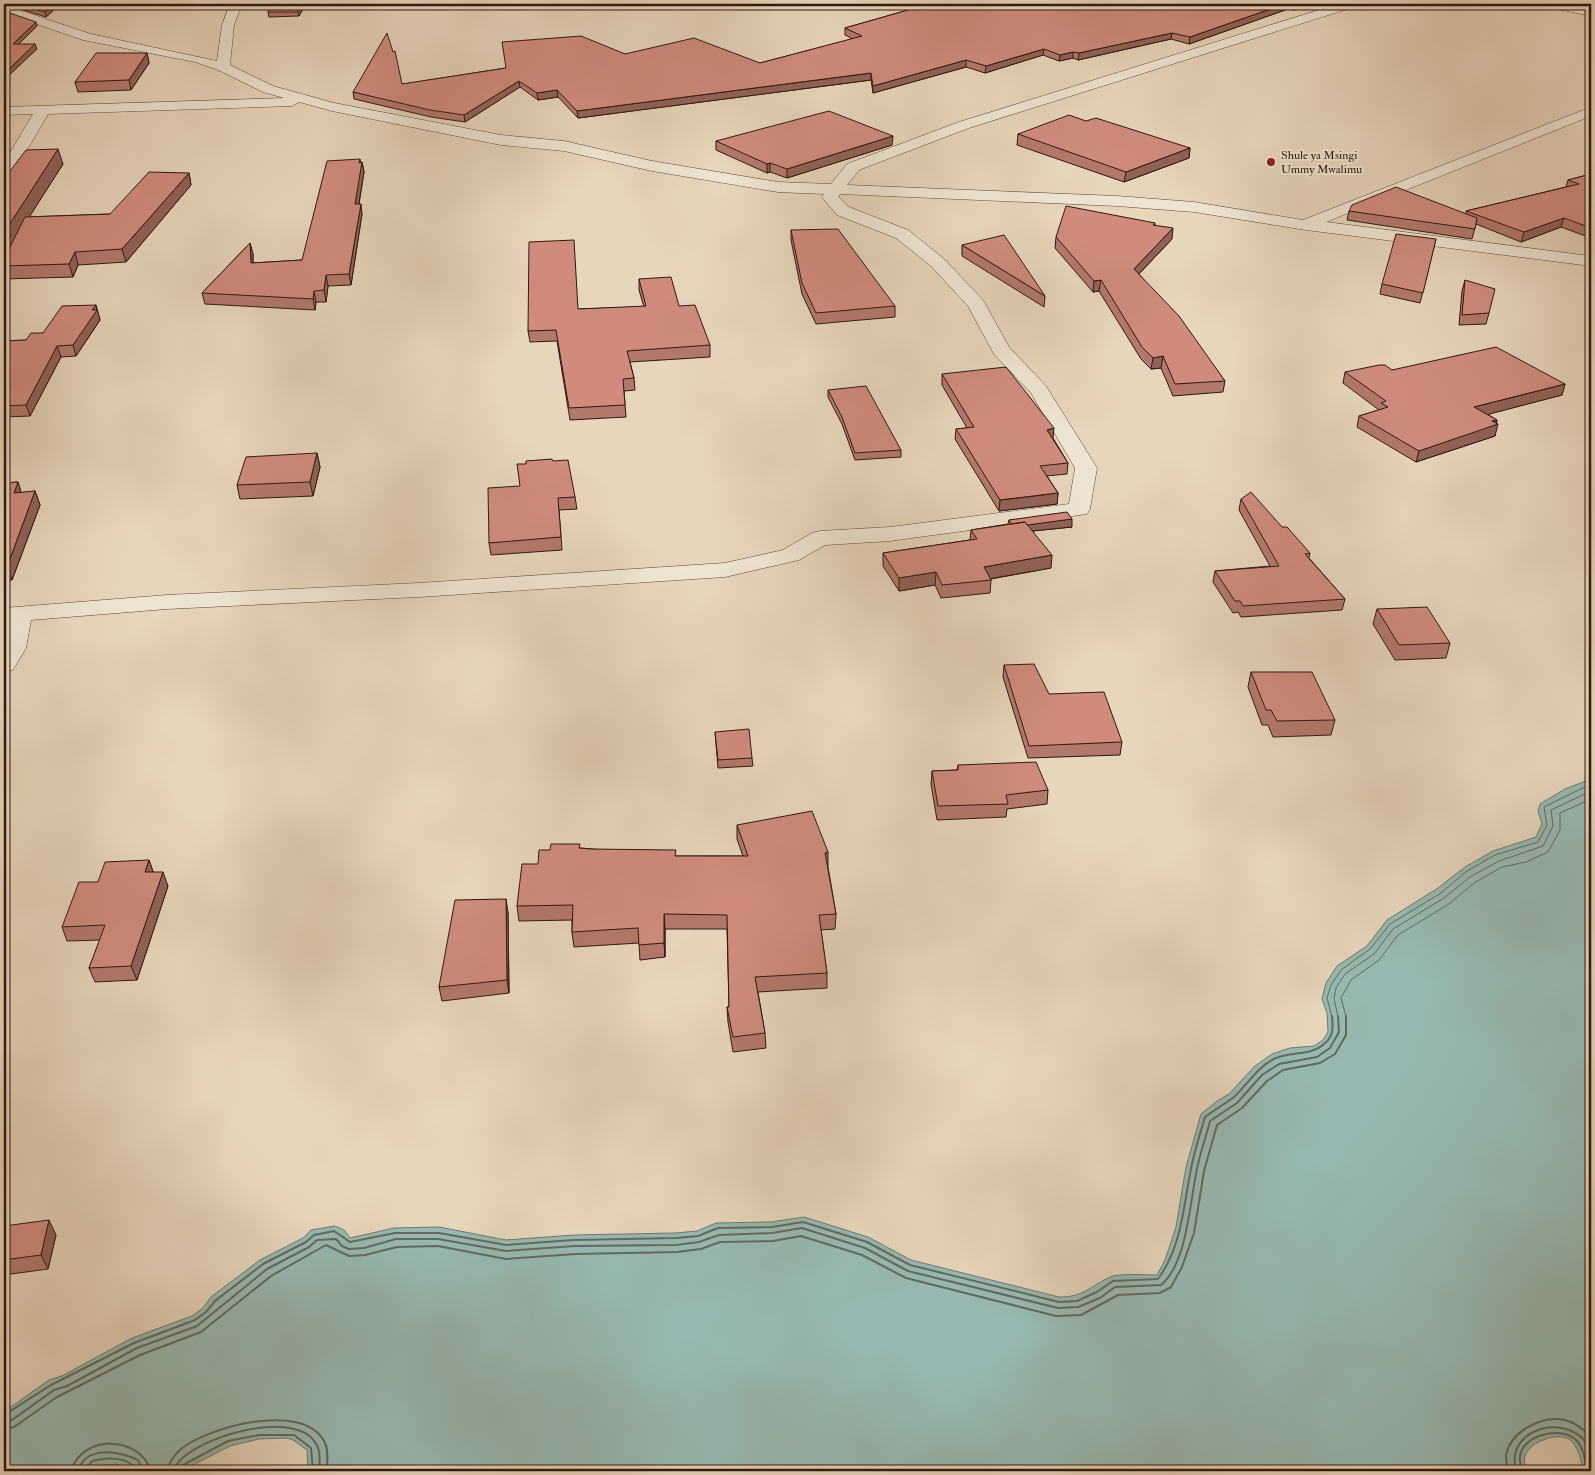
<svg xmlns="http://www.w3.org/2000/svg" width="1595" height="1475" font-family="'IM FELL Double Pica',serif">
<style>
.water{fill:#97b9b1;stroke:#6d7970}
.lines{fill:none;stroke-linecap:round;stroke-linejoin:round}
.shore-far1{stroke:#636960;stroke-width:1}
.shore{stroke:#636960;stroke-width:2}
.minor-casing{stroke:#5d483a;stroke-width:1}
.minor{fill:#efe4d3;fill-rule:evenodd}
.wall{fill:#b3786c;stroke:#2f190f}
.shaded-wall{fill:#926158;stroke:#2f190f}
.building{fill:#d08b7d;stroke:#2f190f}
.poi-dot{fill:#8f2418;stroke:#efe4d3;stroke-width:2}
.labels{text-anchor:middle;stroke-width:4;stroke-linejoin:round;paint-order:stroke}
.far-poi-label{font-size:12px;fill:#2f190f;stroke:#efe4d3;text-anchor:start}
</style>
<rect width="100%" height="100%" fill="#e7d5bc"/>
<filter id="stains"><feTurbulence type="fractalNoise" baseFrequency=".004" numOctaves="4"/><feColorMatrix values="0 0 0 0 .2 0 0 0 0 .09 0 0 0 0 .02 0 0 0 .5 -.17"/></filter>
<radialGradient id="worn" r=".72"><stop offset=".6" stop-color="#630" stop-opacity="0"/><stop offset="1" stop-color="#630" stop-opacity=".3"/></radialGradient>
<path class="water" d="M1591 779V1471H1583C1581 1461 1579 1446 1569 1439 1557 1432 1529 1442 1525 1456 1523 1461 1526 1466 1528 1471H308L307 1450 293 1440 287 1438 259 1439 230 1446 181 1471H136L116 1464 93 1467 87 1471H4V1412L49 1380 62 1376 132 1338 192 1316 203 1308 211 1297 260 1260 303 1238 311 1230 335 1226 344 1230 350 1238 394 1228 439 1227 506 1240 574 1235 676 1233 697 1231 716 1223 771 1222 804 1217 868 1237 911 1260 1059 1297C1084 1297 1089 1287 1110 1277 1119 1273 1146 1275 1157 1275L1165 1260 1176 1227 1186 1167 1201 1114 1217 1101 1229 1094 1255 1066 1272 1054 1290 1048 1314 1046 1323 1040 1328 1032 1327 1013 1322 999 1326 983 1337 966 1367 946 1387 920 1438 888 1465 867 1493 851 1536 837 1542 824 1538 811 1540 804 1565 789Z"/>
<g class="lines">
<path class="shore-far1" d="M1332 1017 1327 998 1331 985 1341 970 1370 949 1390 924 1441 893 1467 871 1495 855 1538 842 1547 825 1544 807 1591 784
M1338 1017 1334 998 1336 988 1345 974 1374 954 1393 929 1444 898 1470 877 1499 861 1543 846 1553 826 1551 810 1591 791
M1346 1017 1341 998 1351 980 1379 960 1398 935 1449 904 1474 883 1502 867 1526 862 1548 852 1560 830V813L1591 799"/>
<path class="shore" d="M4 1415 51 1385 134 1343 195 1320 206 1312 215 1301 263 1264 306 1242 314 1235 334 1231 350 1242 395 1233H439L506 1245 574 1240 676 1238 698 1236 718 1228 772 1227 803 1222 867 1242 910 1265 1059 1302 1077 1301 1097 1292 1113 1281 1158 1279C1182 1246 1183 1208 1191 1169 1194 1152 1200 1134 1205 1117 1214 1110 1225 1104 1234 1097 1248 1084 1258 1066 1276 1058 1292 1051 1311 1056 1324 1044 1334 1036 1333 1027 1332 1016
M4 1422 12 1420 54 1390 67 1386 137 1348 197 1326 267 1269 309 1247 317 1240 336 1239 342 1246 349 1249 364 1248 396 1239H438L506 1251 575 1246 676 1245 699 1242 719 1235 772 1233 802 1228 865 1248 908 1271 1058 1308 1078 1307 1100 1298 1115 1287 1161 1285C1187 1264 1190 1201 1197 1169 1200 1153 1206 1137 1210 1121L1237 1103 1262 1075 1279 1064 1317 1057 1330 1048 1339 1032 1338 1016
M4 1429 14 1427 57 1397 140 1355 201 1332 271 1276 326 1245 349 1256 365 1255 397 1247 438 1246 506 1259 575 1254 677 1252 701 1249 720 1242 773 1241 801 1236 862 1255 906 1278 1056 1316 1081 1315 1118 1295 1160 1293 1171 1287 1182 1267 1194 1233 1204 1171 1217 1125 1242 1108 1267 1081 1283 1070 1320 1063 1335 1054 1346 1035V1016
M71 1471C82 1434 139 1435 151 1471
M78 1471C86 1445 118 1451 138 1460L143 1471
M84 1471 92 1461C105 1457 130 1456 137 1471
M166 1471C170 1462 173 1456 181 1449 208 1427 302 1401 324 1441 329 1449 327 1461 327 1471
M174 1471C179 1441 302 1402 318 1448 321 1455 319 1464 319 1471
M180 1471 183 1465 228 1441 259 1435H294L311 1448 313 1471
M1508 1471C1507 1466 1506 1460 1506 1455 1511 1431 1542 1415 1565 1420 1576 1423 1583 1429 1591 1437
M1516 1471C1515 1466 1514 1460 1515 1455 1521 1426 1562 1419 1582 1438 1586 1442 1588 1449 1591 1455
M1523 1471C1521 1466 1519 1461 1520 1456 1523 1435 1560 1426 1575 1439 1584 1447 1585 1460 1587 1471"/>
<g class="minor-casing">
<path id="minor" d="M230 4H242L234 25 230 65 273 86 334 103 501 135 564 141 652 161 778 182 831 184 847 164 959 122 1338 4H1356L1354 7 969 128 859 170 847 185 1117 196 1194 202 1303 220 1591 107V116L1326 222 1591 256V266L1306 230 1194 212 1117 206 840 194 839 197 849 207 908 230 943 258 983 300 1009 347 1046 386 1097 468 1090 509 1087 514 890 541 825 545 799 560 725 577 419 597 167 609 31 620 26 648 13 670 4 672 6 622H4V608L167 595 419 583 725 563 783 550 812 533 820 531 890 527 1069 504 1075 468 1031 393 994 354 968 306 931 266 896 238 837 215 822 197 824 194 778 192 652 171 564 151 501 145 332 111 299 102 292 106 48 114 12 176 10 179 4 181V163L33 114 4 115V107L284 98 263 92 218 70 195 62 83 40 4 13V5L91 34 217 61 222 25Z
M1546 4H1569L1591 8V16L1548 7Z"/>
</g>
<use href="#minor" class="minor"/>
</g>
<path class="wall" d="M4 4H60L46 17Z
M272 4H306L299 16 269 17 268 12Z
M408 4H520L408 5Z
M929 4H1322L1294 10 1288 9 1189 44 1171 39 1078 60 1073 58 1059 61 1043 55 985 73 966 67 873 93 871 80 578 118 558 97 538 100 520 87 465 122 431 117 354 99 353 92 506 68 625 54 760 63 853 39 845 35V28Z
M147 53 149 63 131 90 78 92 75 82Z
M1018 134 1190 148 1189 158 1124 182 1017 145Z
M716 141 892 145 787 178 770 172 767 173 716 150Z
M362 162 364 172 359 204 362 214 351 285 328 286 326 302H316L315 310 205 304 202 293 250 243 253 254V263L302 260 360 163Z
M63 164 29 217 110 214 189 173 191 185 126 262 78 265 73 277 4 279V259L9 249 5 255H4V179Z
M1591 174V238L1561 227 1521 242 1476 224 1472 239 1347 220 1349 211 1466 214V211L1566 187 1568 180Z
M1155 223V225L1172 239 1139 274 1225 381 1223 392 1173 396 1161 368 1151 369 1141 359 1099 291 1093 292 1055 248 1056 237Z
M791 230 895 306V317L816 324 802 294 791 240Z
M1436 239 1420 303 1380 294 1382 284Z
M962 245 1045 296 1044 307 962 256Z
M639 279 679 306 710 345V357L630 362 634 378 635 390 624 391 626 417 570 420 557 341 530 342 528 331 579 309 644 307 639 290Z
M1465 280 1489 313 1486 324 1459 325 1462 291Z
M96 305 100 320 76 356 61 357 30 416 4 417V341L26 340 43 333Z
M1392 370 1565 384 1562 395 1487 414 1497 420 1495 436 1416 462 1357 427 1359 416 1379 410 1343 383 1345 372Z
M942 374 1053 438 1068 463 1067 474 1047 476 1058 493 1057 504 999 511 955 439 956 429 967 428 942 385Z
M828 390 901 450V457L855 460 842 424 828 397Z
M317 453 320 467 313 496 240 499 237 485Z
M553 461 575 497 577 509 559 510 562 550 491 555 489 543 520 486Z
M18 482 21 493 35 491 40 505 12 580 4 581V483Z
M1241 499 1282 527 1310 553 1309 558 1345 599 1342 610 1241 617 1238 612 1233 613 1213 582 1215 571 1270 566 1239 510Z
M1009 520 1072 527 1033 531 1051 568 991 579V580L990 593 941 598 935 585 899 591 883 566V553L970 540 971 530 1008 524Z
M1377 609 1450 643 1446 658 1395 660 1373 624Z
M1004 665 1122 742 1120 755 1028 758 1003 677Z
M1251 672 1335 720 1331 735 1273 737 1268 725H1262L1248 687Z
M715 732 752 758 753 766 718 768Z
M958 765 1048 790 1047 804 1007 809 1006 817 937 820 931 784 932 771 957 770Z
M737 825 828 867 836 914 835 929 821 930 827 973V988L758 992 765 1033 766 1048 733 1052 728 1022 727 1007H729L727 929H665V957L640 960 639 943 574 947 572 932V920L519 921 517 906 550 850 581 848 676 856H743L737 839Z
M149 860 153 872 168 886 137 980 95 982 89 968 100 940 67 941 62 927 98 882Z
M508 912 509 993 442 1001 439 987Z
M4 1226 56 1235 48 1269 4 1275Z"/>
<path class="shaded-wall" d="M54 4H60L46 17 45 12Z
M303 4H306L299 16 298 12Z
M1285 4H1289L1288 9 1189 44 1190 37Z
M1295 4H1322L1294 10Z
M36 22 37 26 14 49 13 44Z
M1172 33 1171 39 1078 60 1079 53Z
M35 44 37 49 4 80V74Z
M1044 49 1043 55 985 73 986 66Z
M1073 52V58L1059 61 1060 55Z
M147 53 149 63 131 90 129 80Z
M966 60V67L873 93V86Z
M871 73V80L578 118 577 111Z
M519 81 520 87 465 122 464 115Z
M557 90 558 97 538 100 537 93Z
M893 136 892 145 787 178V169Z
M1190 148 1189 158 1124 182 1126 172Z
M58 149 63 164 5 255 4 250V233Z
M360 159 361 168 362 162 364 172 357 214 355 204Z
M770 163V172L767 173V164Z
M189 173 191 185 126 262 122 249Z
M361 204 362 214 351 285 349 274Z
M1564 218 1561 227 1521 242 1524 232Z
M1173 228 1172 239 1133 280 1134 269Z
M250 243 253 254V274L251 263Z
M75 252 78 265 73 277 69 264Z
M326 275 328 286 326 302 324 290Z
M1101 280 1099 291 1093 292 1094 281Z
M314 291 316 302 315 310 313 299Z
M96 305 100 320 76 356 73 345 92 310Z
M57 346 61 357 30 416 26 405Z
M1163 356 1161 368 1151 369 1153 358Z
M1565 384 1562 395 1471 419 1474 407Z
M1497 420 1495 425 1498 424 1495 436 1416 462 1419 451Z
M1054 428 1053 438 1046 441 1047 430Z
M317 453 320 467 313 496 310 482Z
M18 482 22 495 14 493Z
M35 491 40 505 12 580 7 567Z
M1058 493 1057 504 999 511 1000 500Z
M1072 519V527L1012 533 1013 526Z
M1052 555 1051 568 983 580 984 567Z
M936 572 935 585 899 591V578Z
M828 852V867L825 868V853Z
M149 860 154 874 145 872Z
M163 872 168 886 137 980 131 966Z
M506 899 508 912 509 993 507 980Z
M664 914 665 929V957L664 943Z
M4 1006 9 1017 4 1029Z
M49 1220 56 1235 48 1269 41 1255Z"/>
<path class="building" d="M17 4H54L45 12Z
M272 4H303L298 12H268Z
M929 4H1285L1190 37 1172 33 1079 53 1073 52 1060 55 1044 49 986 66 966 60 873 86 871 73 577 111 557 90 537 93 519 81 464 115 430 110 353 92 387 33 393 52 395 51 402 84 506 68 502 42 581 36 625 54 694 38 760 63 862 36 845 28Z
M4 11 36 22 13 44H35L4 74Z
M96 53H147L129 80 75 82Z
M829 111 893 136 787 169 770 163 767 164 716 141Z
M1069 115 1086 121 1096 118 1190 148 1126 172 1018 134Z
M58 149 4 233V179L26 150Z
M360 159 359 163 362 162 355 204H361L349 274 326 275 324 290 314 291 313 299 202 293 250 243 251 263 302 260 327 161Z
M149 172 189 173 122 249 75 252 69 264 4 266V259L25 217 110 214Z
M1591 174V228L1564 218 1524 232 1466 211 1579 184 1568 180Z
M1396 187 1477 218 1475 229 1349 211 1352 205Z
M1066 206 1155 223 1153 225 1173 228 1134 269 1179 316 1225 381 1175 384 1163 356 1153 358 1142 347 1101 280 1094 281 1056 237Z
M838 229 895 306 816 313 802 283 791 230Z
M1396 234 1436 239 1423 293 1382 284Z
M1004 235 1045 296 962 245Z
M574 240 578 309 646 306 639 279 671 277 679 306 695 305 710 345 627 351 634 378 623 379 625 405 569 408 556 330 528 331 529 242Z
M1465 280 1495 289 1489 313 1462 315Z
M96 305 92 310H97L73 345 57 346 26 405 4 406V341L26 340 31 333H43L62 306Z
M1496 347 1565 384 1474 407 1497 420 1492 421 1498 424 1419 451 1359 416 1388 407 1381 403 1386 401 1345 372 1379 365H1385L1392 370Z
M1006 367 1054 428 1047 430 1068 463 1040 466 1058 493 1000 500 956 429 974 427 942 374Z
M866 386 901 450 855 453 842 417 828 390Z
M317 453 310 482 237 485 246 457Z
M552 459 553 461 568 460 575 497 558 498 561 537 489 543 488 488 520 486 517 464H526V461Z
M18 482 14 493 35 491 7 567H4V483Z
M1251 492 1282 527H1287L1310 553 1305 554 1345 599 1243 606 1240 601H1235L1215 571 1279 566 1241 499Z
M1067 512 1072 519 1028 525 1025 522 1011 524 1009 520Z
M1025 522 1052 555 984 567 991 580 942 585 936 572 899 578 883 553 977 539 971 530Z
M1427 607 1450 643 1399 645 1377 609Z
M1034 664 1049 694 1104 692 1122 742 1029 746 1004 665Z
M1251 672H1312L1335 720 1277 721 1271 710H1266Z
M749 729 752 758 718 760 715 732Z
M1036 762 1048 790 1006 795 1008 804 938 806 932 771 958 770V765Z
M812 811 828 852 825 853 836 914 819 915 827 973 755 977 765 1033 733 1037 727 1007H729L727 915 664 914V943L639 945 638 928 572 932 573 905 517 906 522 864H538L539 850H550L551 844H580L579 848 590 849 676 850 675 856H748L737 825Z
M149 860 145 872H163L131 966 89 968 105 925 62 927 79 882H98L105 862Z
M506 899 507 980 439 987 455 900Z
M49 1220 41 1255 4 1260V1226Z"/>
<circle class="poi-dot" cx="1271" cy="162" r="5"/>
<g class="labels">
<g class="far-poi-label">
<text x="1281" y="159">Shule ya Msingi<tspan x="1281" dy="14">Ummy Mwalimu</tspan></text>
</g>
</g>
<rect width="1595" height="1475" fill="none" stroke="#e7d5bc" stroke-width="20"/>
<rect x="5" y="5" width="1585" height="1465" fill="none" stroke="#2f190f" stroke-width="2.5"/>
<rect x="10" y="10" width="1575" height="1455" fill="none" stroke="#2f190f"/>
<rect width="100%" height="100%" filter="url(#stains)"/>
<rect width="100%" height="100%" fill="url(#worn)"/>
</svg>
